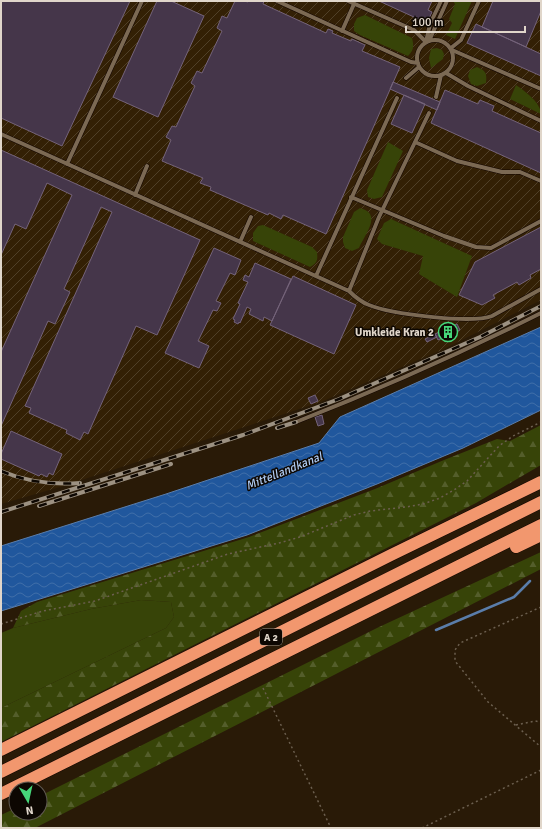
<svg xmlns="http://www.w3.org/2000/svg" width="542" height="829" font-family="Signika,sans-serif">
<style>
.industrial{fill:url(#industrial-furrows)}
.grass{fill:#374408}
.forest{fill:url(#forest-firs)}
.water{fill:url(#water-waves);stroke:#5a7daa}
.lines{fill:none;stroke-linecap:round;stroke-linejoin:round}
.stream{stroke:#5a7daa;stroke-width:2.5}
.building{fill:#45364a;stroke:#74637a}
.lane-casing{stroke:#120500;stroke-width:5}
.highway-casing{stroke:#120500;stroke-width:13}
.path{stroke:#6c5f4f;stroke-width:1.5;stroke-dasharray:2 3;stroke-linecap:butt}
.lane{stroke:#7b6953;stroke-width:4}
.highway{stroke:#f2976e;stroke-width:12}
.rail-casing{stroke:#9c9182;stroke-width:4}
.rail{stroke:#0d0702;stroke-width:2.5;stroke-dasharray:8;stroke-linecap:butt}
.labels{text-anchor:middle;stroke-width:3;stroke-linejoin:round;paint-order:stroke}
.shield{fill:#0d0702;stroke:#a1988e;stroke-width:1}
.shield-label{font-size:10px;font-weight:bold;fill:#e0d6ca}
.poi-label{font-size:11px;font-weight:bold;fill:#e0d6ca;stroke:#0d0702;text-anchor:end}
.water-label{font-size:12px;font-style:italic;fill:#aecaf1;stroke:#0d0702}
</style>
<defs>
<pattern id="industrial-furrows" width="10" height="10" patternUnits="userSpaceOnUse"><rect width="10" height="10" fill="#332005"/><path d="M-1 1l2-2M0 10L10 0M9 11l2-2" fill="none" stroke="#504028"/></pattern>
<pattern id="forest-firs" width="22" height="20" patternUnits="userSpaceOnUse"><rect width="22" height="20" fill="#374408"/><path d="M5 1l3.5 6h-7zM16 11l3.5 6h-7z" fill="#545e2b"/></pattern>
<pattern id="water-waves" width="16" height="10" patternUnits="userSpaceOnUse"><rect width="16" height="10" fill="#20579d"/><path d="M0 5q4-4 8 0t8 0" fill="none" stroke="#406ea9"/></pattern>
</defs>
<rect width="100%" height="100%" fill="#291a07"/>
<path class="industrial" d="M1 1H541V300L444 349 321 402 60 487 1 504Z"/>
<path class="grass" d="M453 1H472L455 39 446 35 452 23 449 19 455 4Z
M365 15 412 38C414 46 414 50 408 56L360 35 354 31V24L357 18Z
M437 48 442 50 444 54 443 59 431 68 429 58 431 49Z
M477 67C486 71 487 73 486 83L477 86 471 84 468 76 470 70Z
M516 85C525 91 541 103 541 114L510 99Z
M388 142 403 151 382 197 374 199 368 197 367 190Z
M360 208C383 214 365 234 359 248L352 251 345 248 343 242V237L354 212Z
M391 219 472 256 457 297 419 274 423 256 382 244 377 239 384 223Z
M263 225 312 247 317 252C318 260 317 263 310 267L253 241V233L258 226Z
M141 600 171 602 174 617 166 628 1 708V633L13 628 91 609Z"/>
<path class="forest" d="M541 425V465L476 503 1 742V708L166 628 174 617 171 602 141 600 91 609 13 628 21 611 37 602 249 537 375 489 444 460 497 439 510 441Z
M541 552V569L35 828H1V815L16 808V813H40V796L379 627Z"/>
<path class="water" d="M541 327V410L463 448 377 484 247 535 1 611V546L166 494 319 443 340 417Z"/>
<g class="lines">
<path class="stream" d="M436 630 514 597 530 581"/>
</g>
<path class="building" d="M1 1H130L62 146 1 118Z
M157 1H171L204 16 158 117 113 97Z
M235 1H244L248 2V1H264L263 4 326 33 328 29 333 31 332 33 351 41 352 39 365 45 362 51 400 67 326 234 283 215 281 219 269 213 268 215 210 190 211 187 200 183 203 178 162 161 171 140 166 137 172 126 176 127 195 86 191 83 197 71 202 73 222 31 217 28 222 16 227 18Z
M379 1H432L428 10 432 12 427 23Z
M493 1H541V11L526 47 482 27Z
M476 24 541 54V76L467 43Z
M393 82 440 102 437 110 390 89Z
M445 90 478 104 480 100 494 106 492 111 541 133V173L431 123Z
M404 95 425 104 412 133 391 124Z
M1 150 200 240 157 335 136 326 88 434 84 432 80 440 66 433 67 430 29 413 31 408 25 406 112 212 101 207 64 289 70 292 55 324 48 321 1 426V352L72 195 47 183 26 229 15 224 1 255Z
M541 227V269L530 275 531 278 519 285 517 282 493 295 495 298 482 305 459 295 475 262Z
M214 248 241 260 235 275 230 273 216 301 221 303 217 311 213 310 198 341 209 346 199 368 165 353Z
M255 263 291 279 272 321 264 317 263 321 249 314 251 309 247 307 240 323 239 322 238 324 234 322 235 320 233 319 240 304 238 303 248 282 243 280 245 275 249 277Z
M293 276 356 305 334 354 270 325Z
M457 324 460 330 438 340 435 334Z
M435 334 437 337 427 342 425 339Z
M315 395 318 401 311 404 308 398Z
M322 415 324 424 318 426 315 417Z
M11 431 62 454 53 475 49 473 47 477 41 474 39 476 1 459V454Z"/>
<g class="lines">
<g class="lane-casing">
<path id="lane" d="M277 1 411 62 418 63
M348 1 414 30 426 42
M342 31 354 4
M417 58a18 18 0 1 1 36 0a18 18 0 1 1-36 0Z
M429 41 447 1
M426 42 430 24 441 1
M451 48 461 40 479 1
M452 50 541 89
M446 73 468 86 541 121
M406 78 419 67
M436 97 441 75
M1 134 349 291 379 217 429 113
M415 142 457 161 502 172H520L541 181
M67 164 142 1
M135 195 147 166
M351 197 444 236 476 247 491 248 541 221
M240 242 251 217
M316 276 397 98
M349 291C355 297 361 302 369 305 391 314 471 324 492 316L541 289
M296 422C380 389 461 353 541 313"/>
</g>
<g class="highway-casing">
<path id="highway" d="M516 547 541 535
M1 750 391 555 541 482
M1 772 541 502
M1 794 541 525"/>
</g>
<path class="path" d="M541 607 460 643 455 650V661L488 702 541 747
M1 624 43 611 95 601 228 554 279 543 300 537 354 515 370 511 406 507 423 504 440 498 454 490 467 481 499 446 513 436 541 422
M263 688 331 828
M516 725 535 721 541 722
M422 828 541 770"/>
<use href="#lane" class="lane"/>
<use href="#highway" class="highway"/>
<g class="rail-casing">
<path id="rail" d="M277 428 296 422
M1 471C27 482 52 485 80 483
M39 506 171 464
M1 512 243 435 339 399 480 337 541 306"/>
</g>
<use href="#rail" class="rail"/>
</g>
<defs>
<g id="building-ring" transform="scale(1)"><circle r="9.5" fill="#0d0702" stroke="#46d779" stroke-width="1.5"/><path d="M-4-6H4V6H1V3H-1V6H-4ZM-2.5-4.3h1.7v1.8h-1.7ZM.8-4.3h1.7v1.8H.8ZM-2.5-1h1.7V.8h-1.7ZM.8-1h1.7V.8H.8Z" fill="#46d779"/></g>
</defs>
<g fill-rule="evenodd">
<use href="#building-ring" x="448" y="332"/>
</g>
<g class="labels">
<rect class="shield" x="260" y="629" width="22" height="16" rx="3"/>
<g class="shield-label">
<text x="271" y="641">A 2</text>
</g>
<g class="poi-label">
<text x="434" y="336">Umkleide Kran 2</text>
</g>
<g class="water-label">
<text transform="translate(284 471) rotate(-22)" y="4">Mittellandkanal</text>
</g>
</g>
<rect width="542" height="829" fill="none" stroke="#e0d6ca" stroke-width="4"/>
<g transform="translate(28 801) rotate(171)"><circle r="19" fill="#0d0702" stroke="#615a52"/>
<path d="M0-3L7 15L0 10L-7 15Z" fill="#46d779"/>
<text y="-6" font-size="11" font-weight="bold" text-anchor="middle" fill="#e0d6ca">N</text>
</g>
<path d="M406 26v6h119v-6" fill="none" stroke="#e0d6ca" stroke-width="2"/>
<text x="412" y="26" font-size="12" fill="#e0d6ca" stroke="#0d0702" stroke-width="3" paint-order="stroke">100 m</text>
</svg>
